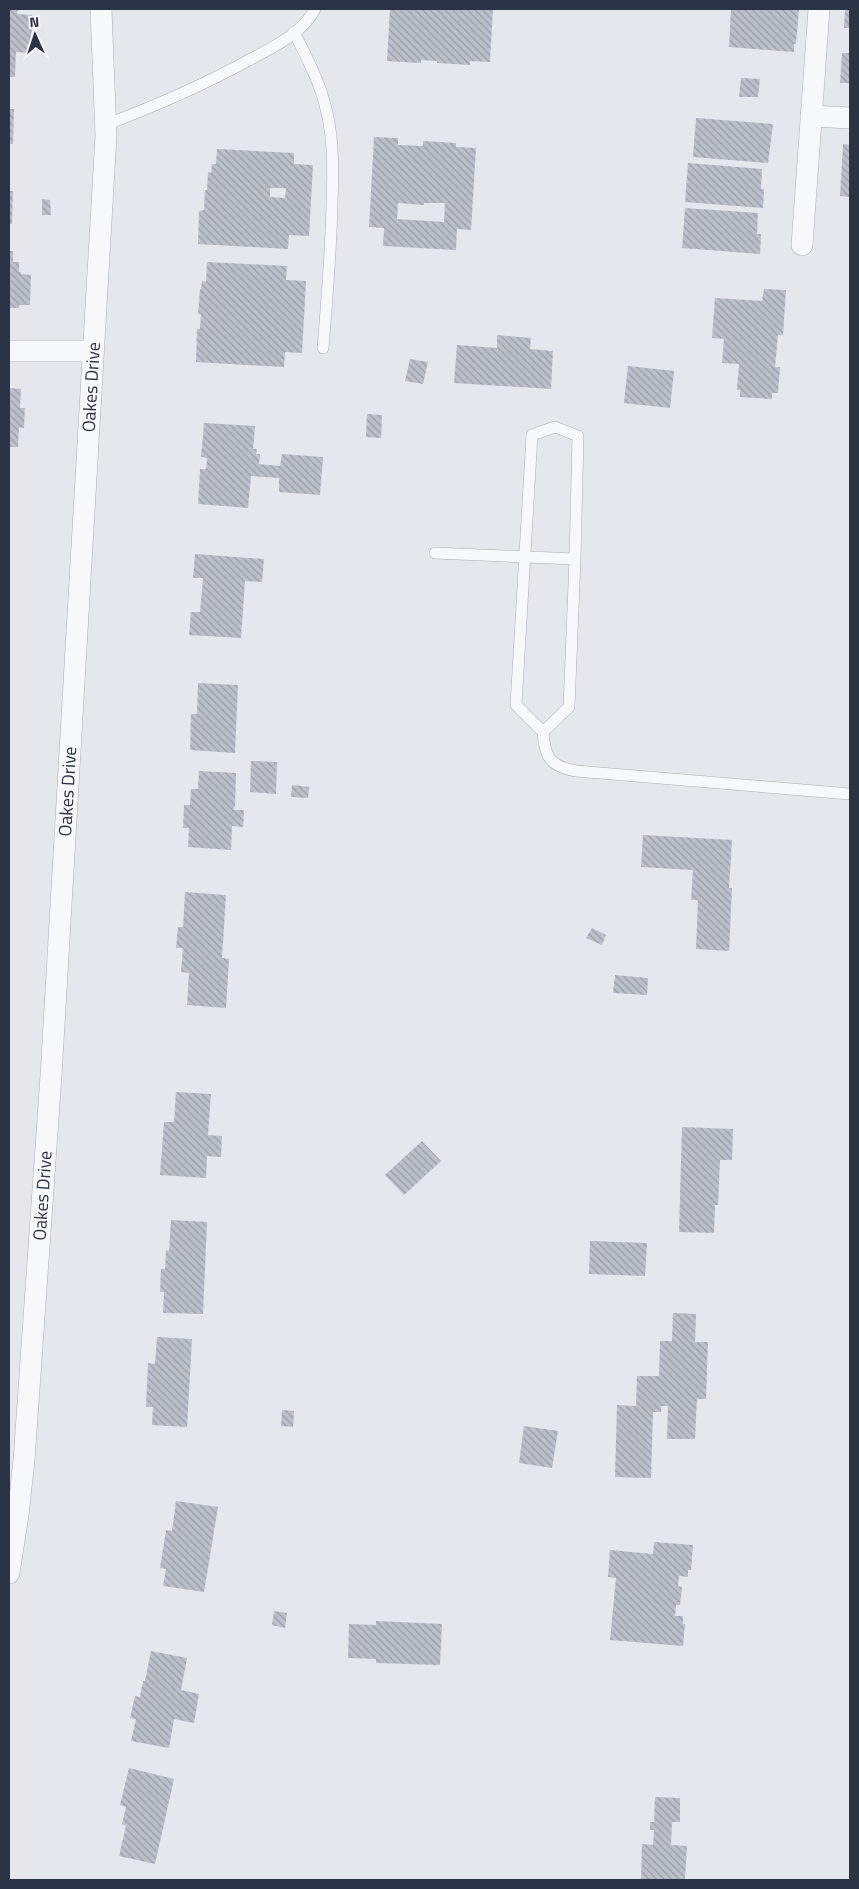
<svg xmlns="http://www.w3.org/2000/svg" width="859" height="1889" font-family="'Titillium Web',sans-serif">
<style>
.building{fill:url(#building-back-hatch);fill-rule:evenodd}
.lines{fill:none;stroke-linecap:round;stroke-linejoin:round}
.service-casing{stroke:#a9aeb7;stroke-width:12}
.minor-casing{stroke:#a9aeb7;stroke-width:22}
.service{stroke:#f7f8fa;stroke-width:11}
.minor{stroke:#f7f8fa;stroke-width:21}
.labels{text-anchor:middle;stroke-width:4.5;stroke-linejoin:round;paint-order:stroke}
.street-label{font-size:18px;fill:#2b3445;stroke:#f4f6f9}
</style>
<defs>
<pattern id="building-back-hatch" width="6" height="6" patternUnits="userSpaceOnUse" patternTransform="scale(1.25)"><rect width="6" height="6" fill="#bbc0ca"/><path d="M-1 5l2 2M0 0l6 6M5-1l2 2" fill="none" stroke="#989da6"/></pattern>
</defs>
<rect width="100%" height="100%" fill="#e4e7ec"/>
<path class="building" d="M9 9H18L17 14 32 15 31 53 16 52 15 77H9Z
M390 9H493L490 62 470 61V65L437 63V61L421 60V63L387 61Z
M731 9H799L796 44H794V52L729 47Z
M845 9H850V28H844Z
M842 53H850V83H840Z
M741 78 760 79 758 97H739Z
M9 109H14L13 144H9Z
M696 118 773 124 768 163 693 157Z
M374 137 398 138V145L423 146V141L456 143V147L476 148 471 230 457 229 456 250 383 246 384 228 369 227ZM398 203 424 205V203H445L444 222 397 219Z
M843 144 850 145V197L840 196Z
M217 149 294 153V164L313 165 309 236 289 235 288 249 198 244 199 211 204 210 205 190H207L208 172 211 173 212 164H216ZM270 188H286L285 198 270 197Z
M688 163 762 169 761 189H764L763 208 685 202Z
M9 191H13L12 224H9Z
M42 199 50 200 51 215H42Z
M685 208 758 213 757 234H761L760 254 682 248Z
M9 251H13V262H19V272H21V274L31 275 30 305H19V308H9Z
M207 262 287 266 286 280 306 281 302 353 285 352 284 367 196 362 197 329H200L201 314H198L200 289H201L202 281 206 282Z
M764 289 786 290 783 335H778L775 367H780L778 393H772V399L740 397V390H737L739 364 722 363 724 339 712 338 715 298 762 301Z
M497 335 531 338 530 349 553 351 551 389 454 383 457 345 497 348Z
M410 359 428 362 423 384 405 381Z
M628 366 674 371 670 408 624 403Z
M9 388 21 389 20 408H25L24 428 19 427 18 447H9Z
M367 414 382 415 381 438 366 437Z
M204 423 255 426 253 449H257L256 454H260L259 464 280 466 282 454 323 457 320 495 279 492V478L251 476 248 508 198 504 200 469H206L207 458 201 457Z
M195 554 264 559 262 582 245 581 241 638 189 635 191 612H200L203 578H193Z
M198 683 238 685 235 753 190 750 191 714H197Z
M251 761 277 762 276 794 250 792Z
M199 771 236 773 235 806 233 810H244L243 827 232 826 231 850 188 847 189 828H183L184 805H190L191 789H198Z
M292 785 309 787 308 798 291 797Z
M643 835 732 840 729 888H732L729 951 696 949 698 900H691L693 870 641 867Z
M185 892 226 895 222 958 229 959 226 1008 187 1005 189 973 181 972 183 948H176L178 927H183Z
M592 928 606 935 602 945 586 938Z
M615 975 648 978 647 995 613 993Z
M176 1092 211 1094 208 1135 222 1136 221 1157 207 1156 206 1178 160 1175 164 1122H174Z
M682 1127 733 1129 732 1160H720L718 1205H715L714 1233 679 1232Z
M422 1141 441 1161 404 1195 385 1175Z
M171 1220 207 1222 203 1314 163 1313 164 1292H160L161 1269H165L166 1250 169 1251Z
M590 1241 647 1243 645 1276 589 1274Z
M673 1313 696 1314 695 1342H708L706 1399H697L695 1439H667L668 1406H661V1412H653L651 1478 615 1477 617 1405 636 1406 637 1376H659L660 1341H672Z
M157 1337 192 1339 187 1427 152 1425 153 1407H146L148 1363 155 1364Z
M282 1410 294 1411 293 1427 281 1426Z
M524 1426 558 1431 552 1468 519 1463Z
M176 1501 218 1507 204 1592 163 1586 166 1569 160 1568 166 1530 172 1531Z
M654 1542 693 1545 691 1570H688V1577L679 1576 678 1586 682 1587 680 1605H676L675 1616H683V1624H685L683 1646 610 1640 616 1578 608 1577 610 1550 653 1554Z
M274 1611 287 1613 285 1628 272 1625Z
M376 1621 442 1624 440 1665 376 1663V1659L348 1658 349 1624 376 1625Z
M151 1651 187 1658 181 1690 199 1694 194 1723 174 1719 169 1748 131 1741 136 1719 130 1718 135 1696 140 1697 143 1681H145Z
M129 1768 174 1779 155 1864 119 1856 126 1826 122 1824 126 1807 120 1805Z
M655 1797 680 1798V1822H672L671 1845 687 1846 685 1880H641L642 1844 653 1845 654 1830H650V1822H654Z"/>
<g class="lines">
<g class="service-casing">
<path id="service" d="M294 32C307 58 321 84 327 113 334 143 333 173 332 204 331 252 327 300 323 348
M105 125C155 106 202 86 249 60 272 48 303 33 315 9
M435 553 575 559
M543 732 569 707 575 559 578 436 555 427 532 435 516 705 543 732C545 758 550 766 576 771L850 794"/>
</g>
<g class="minor-casing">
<g id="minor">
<path d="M811 116 850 118"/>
<path d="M802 245 819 9"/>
<path d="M9 351H92"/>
<path id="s1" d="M9 1573 18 1515 24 1460 51 1076 106 136 101 9"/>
</g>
</g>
<use href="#service" class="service"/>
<use href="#minor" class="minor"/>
</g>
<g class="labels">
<g class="street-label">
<text dy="6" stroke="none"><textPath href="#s1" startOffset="1189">Oakes Drive</textPath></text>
<text dy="6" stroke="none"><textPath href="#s1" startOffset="784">Oakes Drive</textPath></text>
<text dy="6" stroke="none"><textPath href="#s1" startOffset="379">Oakes Drive</textPath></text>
</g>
</g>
<rect width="859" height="1889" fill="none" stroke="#2b3445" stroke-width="20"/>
<g transform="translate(35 35) rotate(357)" stroke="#f4f6f9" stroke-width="4" paint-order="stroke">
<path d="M0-4L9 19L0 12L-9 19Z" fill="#2b3445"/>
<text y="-8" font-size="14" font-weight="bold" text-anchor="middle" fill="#2b3445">N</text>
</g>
</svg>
